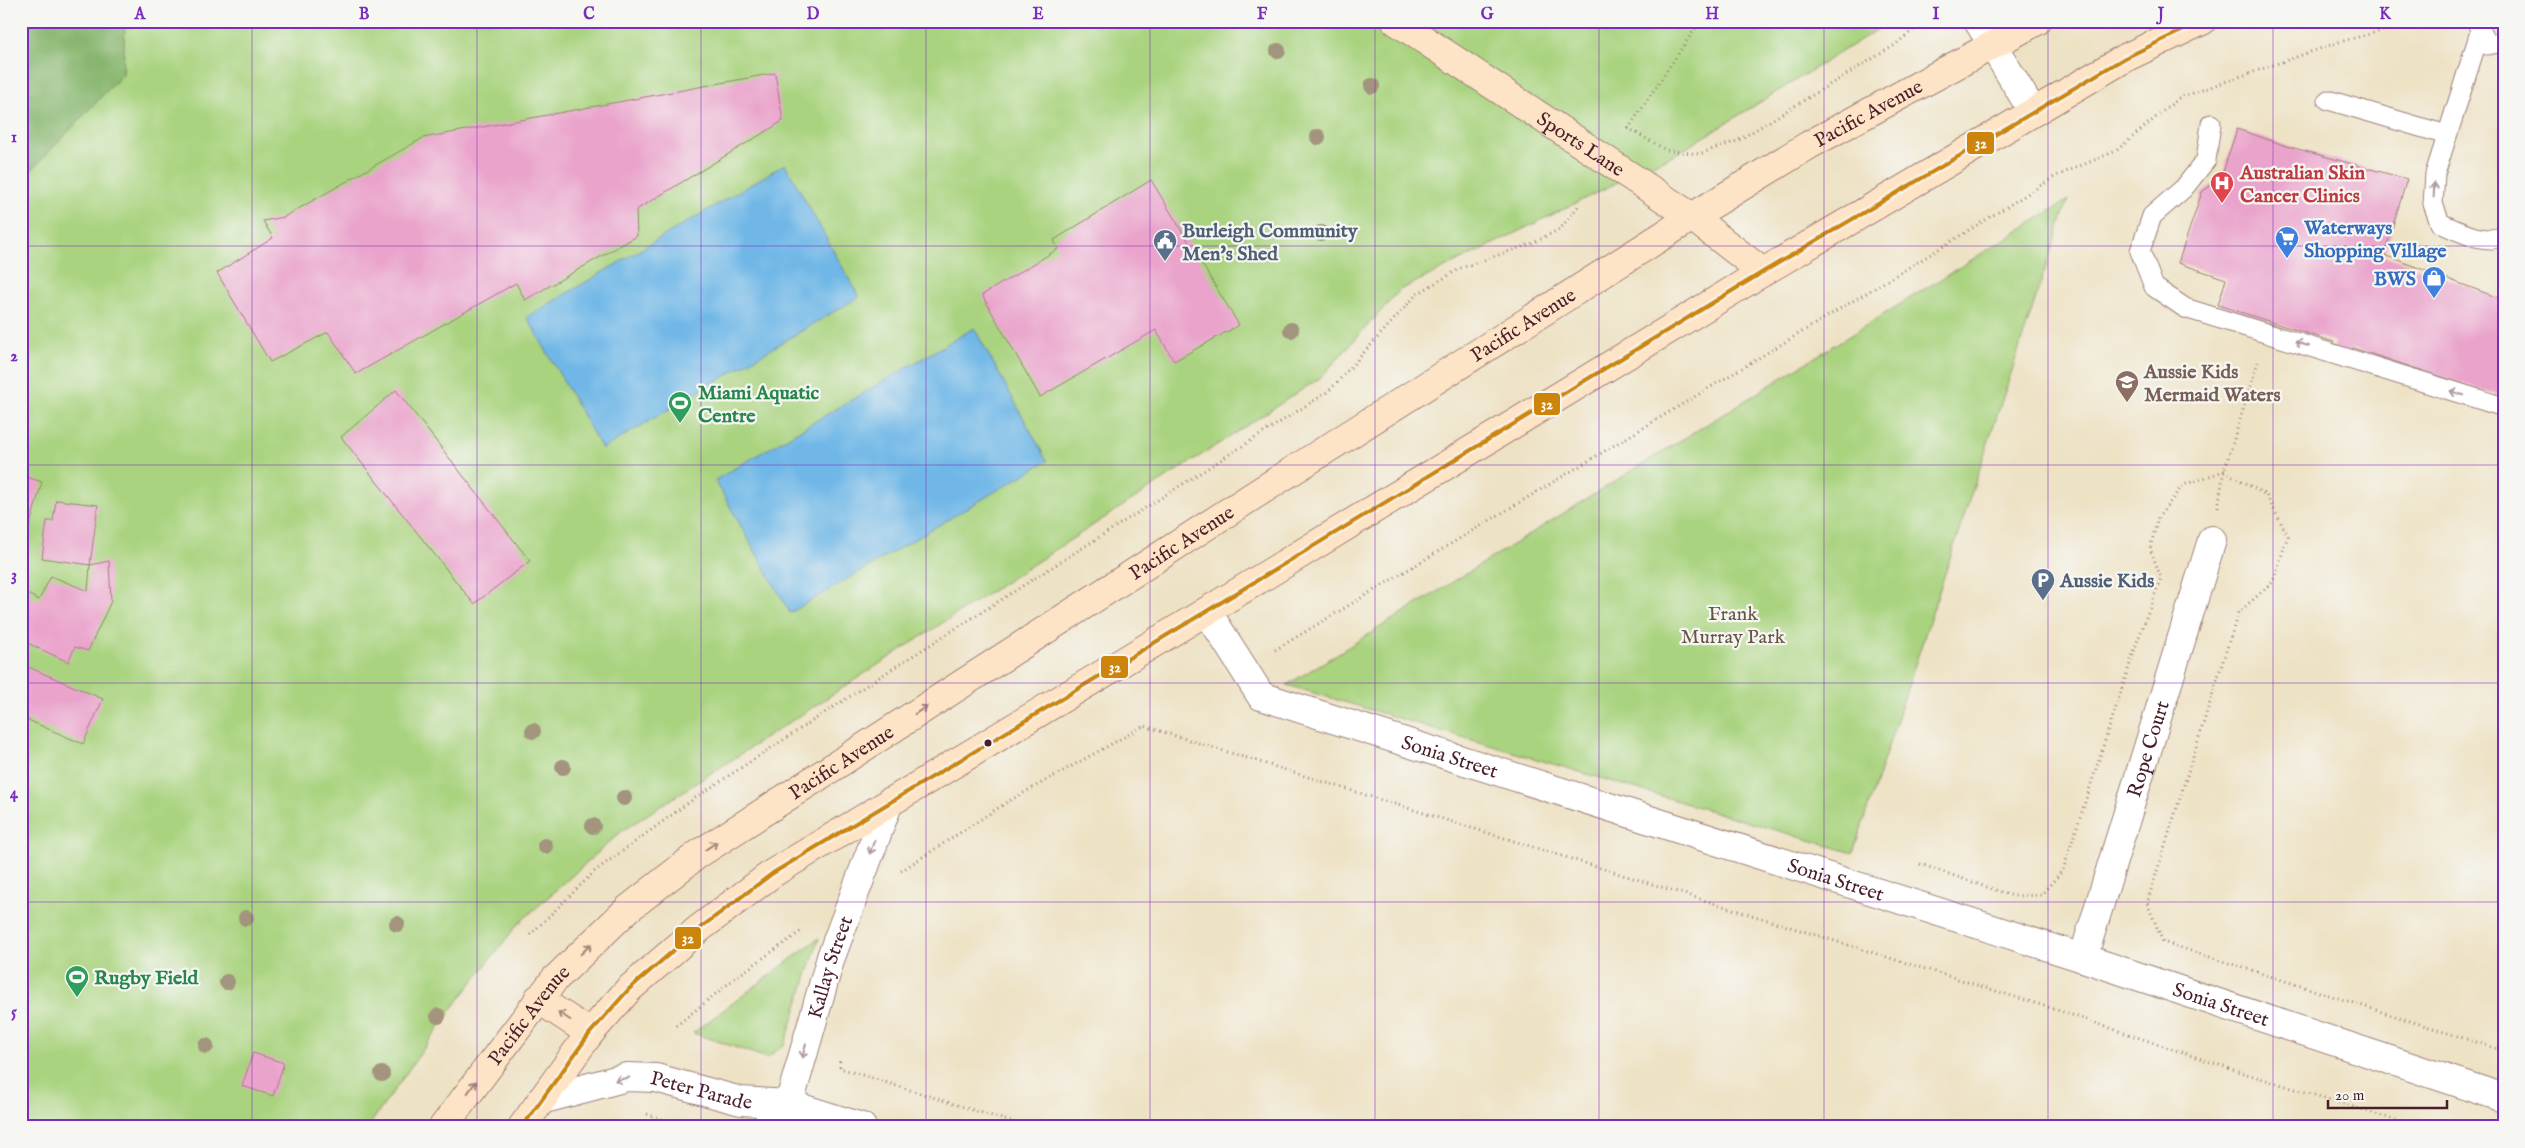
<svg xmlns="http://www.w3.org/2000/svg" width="2525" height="1148" font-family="'IM FELL English',serif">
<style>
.green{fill:#a9d37e;stroke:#7a7954}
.forest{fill:#86b56d;stroke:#686a4c}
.water{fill:#70b7e7;stroke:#5d6b89}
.building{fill:#eaa4cc}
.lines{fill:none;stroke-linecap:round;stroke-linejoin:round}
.lane-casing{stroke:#9c8078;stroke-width:21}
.street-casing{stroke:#9c8078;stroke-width:30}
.secondary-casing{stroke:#9c8078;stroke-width:30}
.path{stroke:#9c8078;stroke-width:3;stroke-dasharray:1 4;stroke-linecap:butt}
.lane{stroke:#fff;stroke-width:19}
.street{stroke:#fff;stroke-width:28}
.secondary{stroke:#fee4c6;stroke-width:28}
.bus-1-casing{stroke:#f6f6f2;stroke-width:8}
.bus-1{stroke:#cc840b;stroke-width:4}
.tree{fill:#a3947e}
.oneway{stroke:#ae9aa0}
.oneway2{stroke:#a48278}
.grid{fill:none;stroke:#7b2cbf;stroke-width:1;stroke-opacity:0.55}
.bus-dot{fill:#4a1f2b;stroke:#f6f6f2;stroke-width:2}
.labels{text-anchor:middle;stroke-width:4.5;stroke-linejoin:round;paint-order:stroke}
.street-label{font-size:20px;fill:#4a1f2b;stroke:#f6f6f2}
.health-label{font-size:20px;font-weight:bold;fill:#be3a42;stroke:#f6f6f2;text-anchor:start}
.shop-label{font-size:20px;font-weight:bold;fill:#366cbe;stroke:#f6f6f2;text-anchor:start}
.service-label{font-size:20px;font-weight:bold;fill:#4e5e75;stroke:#f6f6f2;text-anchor:start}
.education-label{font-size:20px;font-weight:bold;fill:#785e54;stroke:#f6f6f2;text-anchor:start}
.leisure-label{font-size:20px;font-weight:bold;fill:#27864d;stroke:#f6f6f2;text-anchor:start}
.park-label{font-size:20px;fill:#654;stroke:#f6f6f2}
.line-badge{stroke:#f6f6f2;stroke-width:2}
.badge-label{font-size:14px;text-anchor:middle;font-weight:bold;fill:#fff}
.neatline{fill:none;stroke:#7b2cbf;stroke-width:2}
.grid-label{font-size:16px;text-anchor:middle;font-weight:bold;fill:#7b2cbf}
</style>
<rect width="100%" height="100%" fill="#f6f6f2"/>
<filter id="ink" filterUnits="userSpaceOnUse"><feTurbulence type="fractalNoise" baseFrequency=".02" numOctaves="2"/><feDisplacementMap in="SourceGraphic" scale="10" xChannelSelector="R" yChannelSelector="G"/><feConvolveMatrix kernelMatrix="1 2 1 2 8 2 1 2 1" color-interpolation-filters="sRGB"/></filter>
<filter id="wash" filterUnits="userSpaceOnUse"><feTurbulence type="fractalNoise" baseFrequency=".0096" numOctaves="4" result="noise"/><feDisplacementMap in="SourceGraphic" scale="20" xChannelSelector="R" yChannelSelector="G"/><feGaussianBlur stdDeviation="1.12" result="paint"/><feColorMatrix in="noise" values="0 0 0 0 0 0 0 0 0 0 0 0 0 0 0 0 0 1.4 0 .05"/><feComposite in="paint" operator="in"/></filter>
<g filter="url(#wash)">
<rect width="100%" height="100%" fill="#eee2c5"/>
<path class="green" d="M21 21H1891L1683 150 1400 290 1320 378 622 831 517 925 454 1006 368 1127H21Z
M2068 200 1853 853 1287 685Z
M819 938 785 1044 767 1058 693 1033Z"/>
<path class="forest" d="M21 21H125L123 74 21 181Z"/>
<path class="water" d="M785 164 859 297 602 449 527 317Z
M974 328 1047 461 790 613 715 480Z"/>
<g id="blocks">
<path class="building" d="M775 73 783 121 636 210 637 236 525 300 516 283 356 374 328 332 270 362 217 273 273 238 263 221 284 217 423 138Z
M2237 129 2287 146 2407 179 2384 255 2504 300V397L2353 348 2350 356 2332 350 2334 342 2218 305 2226 279 2178 263 2202 192 2221 178Z
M1151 180 1239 325 1174 361 1156 330 1040 397 982 295 1058 249 1054 240Z
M396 390 530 561 474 604 341 437Z
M21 475 42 482 22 553H21Z
M56 500 98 505 90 565 42 558 47 521H53Z
M109 561 111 601 88 651 75 647 68 662 21 640 23 592 39 600 51 576 88 591 90 565Z
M26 666 103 699 83 744 21 717V677Z
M253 1053 284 1063 273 1096 242 1086Z"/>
</g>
</g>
<g filter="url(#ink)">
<use href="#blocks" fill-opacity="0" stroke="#9c8078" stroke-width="1"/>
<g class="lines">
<g class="lane-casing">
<path id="lane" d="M2478 25 2488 45 2504 42
M2480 32 2435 174 2433 204 2440 223C2458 231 2484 245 2504 236
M2328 100 2447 135
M2211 124 2206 160 2184 188 2152 216 2140 251 2154 287 2185 308 2504 407"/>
</g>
<g class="street-casing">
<g id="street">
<path d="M1978 21 2033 112"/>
<path id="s1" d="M1207 611 1261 696 2083 958 2504 1098"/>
<path id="s2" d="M2083 958 2212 540"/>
<path id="s3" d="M541 1100 627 1077 656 1078 741 1101 789 1104 862 1127"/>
<path id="s4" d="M765 1127 789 1104 831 957 889 802"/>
</g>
</g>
<g class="secondary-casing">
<g id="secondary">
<path id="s5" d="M1396 21 1692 217 1763 272"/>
<path d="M538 999 590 1033"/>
<path id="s6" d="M443 1127 554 980 628 909 697 855 1256 494 1692 217 1809 145 2037 21"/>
<path d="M522 1127 590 1033 629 989 696 931 773 873 1207 611 1763 272 2125 58 2202 21"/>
</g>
</g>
<path class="path" d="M1628 128 1666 150 1699 154 1737 141 1895 45 1924 21
M1628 129 1700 21
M2218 507 2224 471 2258 362
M1275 650 1926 257 2056 176 2116 151 2179 98 2339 42 2420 21
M1920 864 2013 896 2041 895 2063 870 2137 642 2161 578 2150 548 2158 518 2183 485 2224 471 2266 495 2288 536 2273 582 2238 613 2147 903 2163 942 2504 1051
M901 871 1009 801 1144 726 2057 1010 2237 1071 2418 1127
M530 935 595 871 695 798 867 685 1329 391 1417 294 1461 268 1533 243 1560 229 1580 204
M676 1026 739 975 803 930
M840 1061V1068L1027 1127
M647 1114 684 1127"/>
<use href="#lane" class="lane"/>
<use href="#street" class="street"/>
<use href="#secondary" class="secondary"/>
<g class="bus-1-casing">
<path id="bus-1" d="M522 1127 590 1033 629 989 696 931 773 873 1207 611 1763 272 2125 58 2202 21"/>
</g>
<use href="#bus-1" class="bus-1"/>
</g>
<g class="tree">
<circle cx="1278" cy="51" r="8"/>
<circle cx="1372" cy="86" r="8"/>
<circle cx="1318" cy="137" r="8"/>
<circle cx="1321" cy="233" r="8"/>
<circle cx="1291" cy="330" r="8"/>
<circle cx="533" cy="731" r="8"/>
<circle cx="563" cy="767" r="8"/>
<circle cx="624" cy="798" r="8"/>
<circle cx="593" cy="826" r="8"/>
<circle cx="545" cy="846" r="8"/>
<circle cx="246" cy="918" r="8"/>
<circle cx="397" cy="924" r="8"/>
<circle cx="227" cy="982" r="8"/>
<circle cx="438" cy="1016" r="8"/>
<circle cx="206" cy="1046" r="8"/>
<circle cx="382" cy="1074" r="8"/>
</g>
<defs><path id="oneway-shaft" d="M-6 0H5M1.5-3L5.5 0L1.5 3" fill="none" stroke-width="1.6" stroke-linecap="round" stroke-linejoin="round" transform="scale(1.25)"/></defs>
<g class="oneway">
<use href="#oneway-shaft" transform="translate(2434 190) rotate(-87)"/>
<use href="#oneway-shaft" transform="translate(2302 344) rotate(-163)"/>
<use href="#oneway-shaft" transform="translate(2457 393) rotate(-163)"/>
<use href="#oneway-shaft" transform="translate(872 847) rotate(110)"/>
<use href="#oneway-shaft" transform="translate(804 1051) rotate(106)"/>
<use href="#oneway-shaft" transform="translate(622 1079) rotate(168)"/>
</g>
<g class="oneway2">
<use href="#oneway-shaft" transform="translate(921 710) rotate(-33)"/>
<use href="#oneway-shaft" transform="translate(711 846) rotate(-34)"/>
<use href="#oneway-shaft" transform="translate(586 949) rotate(-44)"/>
<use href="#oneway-shaft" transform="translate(564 1016) rotate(-148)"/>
<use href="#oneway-shaft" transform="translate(472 1087) rotate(-54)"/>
</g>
</g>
<path class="grid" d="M252 21V1127M477 21V1127M701 21V1127M926 21V1127M1150 21V1127M1375 21V1127M1599 21V1127M1824 21V1127M2048 21V1127M2273 21V1127M21 246H2504M21 465H2504M21 683H2504M21 902H2504"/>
<defs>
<g id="hospital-pin" transform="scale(1.25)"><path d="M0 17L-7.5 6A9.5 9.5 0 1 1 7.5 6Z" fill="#e0444e" stroke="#f6f6f2"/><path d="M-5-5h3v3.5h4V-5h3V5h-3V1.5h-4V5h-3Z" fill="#fff"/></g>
<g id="supermarket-pin" transform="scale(1.25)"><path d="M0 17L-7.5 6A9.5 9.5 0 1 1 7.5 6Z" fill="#3f7fe0" stroke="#f6f6f2"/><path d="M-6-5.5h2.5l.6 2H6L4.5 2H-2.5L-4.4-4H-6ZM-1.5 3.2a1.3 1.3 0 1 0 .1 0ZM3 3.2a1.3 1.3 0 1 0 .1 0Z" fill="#fff"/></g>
<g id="civic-pin" transform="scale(1.25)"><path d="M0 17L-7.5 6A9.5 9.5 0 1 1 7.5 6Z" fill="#5c6f8a" stroke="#f6f6f2"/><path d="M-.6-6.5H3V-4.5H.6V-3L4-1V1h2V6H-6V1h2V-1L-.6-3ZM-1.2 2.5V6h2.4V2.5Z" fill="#fff"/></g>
<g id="shop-pin" transform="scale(1.25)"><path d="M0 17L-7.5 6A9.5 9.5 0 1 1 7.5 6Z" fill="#3f7fe0" stroke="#f6f6f2"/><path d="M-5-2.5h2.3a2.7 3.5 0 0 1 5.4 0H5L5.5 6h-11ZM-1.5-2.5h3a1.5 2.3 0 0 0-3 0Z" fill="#fff"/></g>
<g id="school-pin" transform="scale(1.25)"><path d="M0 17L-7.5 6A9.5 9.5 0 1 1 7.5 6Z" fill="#8d6e63" stroke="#f6f6f2"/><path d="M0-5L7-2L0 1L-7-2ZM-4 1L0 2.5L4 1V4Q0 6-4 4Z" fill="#fff"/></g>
<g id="stadium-pin" transform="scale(1.25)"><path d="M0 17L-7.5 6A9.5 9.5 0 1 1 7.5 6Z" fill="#2e9e5b" stroke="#f6f6f2"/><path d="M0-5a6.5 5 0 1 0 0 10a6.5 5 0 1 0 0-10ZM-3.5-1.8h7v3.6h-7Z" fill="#fff"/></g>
<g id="parking-pin" transform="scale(1.25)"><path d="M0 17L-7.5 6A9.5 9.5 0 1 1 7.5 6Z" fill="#5c6f8a" stroke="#f6f6f2"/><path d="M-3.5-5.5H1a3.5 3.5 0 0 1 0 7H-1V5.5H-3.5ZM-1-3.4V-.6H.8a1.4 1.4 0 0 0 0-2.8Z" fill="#fff"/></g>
</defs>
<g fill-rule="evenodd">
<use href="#hospital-pin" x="2222" y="183"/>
<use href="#supermarket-pin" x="2287" y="238"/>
<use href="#civic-pin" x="1165" y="241"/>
<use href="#shop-pin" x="2434" y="278"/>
<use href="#school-pin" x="2127" y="382"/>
<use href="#stadium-pin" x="680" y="403"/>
<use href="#parking-pin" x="2043" y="580"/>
<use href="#stadium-pin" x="77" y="977"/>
</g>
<circle class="bus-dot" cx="988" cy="743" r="4.5"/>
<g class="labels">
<g class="street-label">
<text dy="7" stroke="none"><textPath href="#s6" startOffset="1761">Pacific Avenue</textPath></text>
<text dy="7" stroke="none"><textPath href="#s5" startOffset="222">Sports Lane</textPath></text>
<text dy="7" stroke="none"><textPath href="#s6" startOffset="1356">Pacific Avenue</textPath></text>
<text dy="7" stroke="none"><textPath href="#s6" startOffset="951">Pacific Avenue</textPath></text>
<text dy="7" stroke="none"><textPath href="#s2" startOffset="219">Rope Court</textPath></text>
<text dy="7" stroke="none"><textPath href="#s1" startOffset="299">Sonia Street</textPath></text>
<text dy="7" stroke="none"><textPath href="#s6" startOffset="546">Pacific Avenue</textPath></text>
<text dy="7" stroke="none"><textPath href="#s1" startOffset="704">Sonia Street</textPath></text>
<text dy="7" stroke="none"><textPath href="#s4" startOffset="176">Kallay Street</textPath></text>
<text dy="7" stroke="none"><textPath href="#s1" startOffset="1109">Sonia Street</textPath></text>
<text dy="7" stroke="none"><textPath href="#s6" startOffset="141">Pacific Avenue</textPath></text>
<text dy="7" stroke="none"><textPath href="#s3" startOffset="165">Peter Parade</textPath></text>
</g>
<g class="health-label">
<text x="2240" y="179">Australian Skin<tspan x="2240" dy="23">Cancer Clinics</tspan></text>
</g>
<g class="shop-label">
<text x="2304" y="234">Waterways<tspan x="2304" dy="23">Shopping Village</tspan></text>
<text x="2416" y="285" text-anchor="end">BWS</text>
</g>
<g class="service-label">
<text x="1182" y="237">Burleigh Community<tspan x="1182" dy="23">Men's Shed</tspan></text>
<text x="2060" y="587">Aussie Kids</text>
</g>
<g class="education-label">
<text x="2144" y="378">Aussie Kids<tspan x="2144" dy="23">Mermaid Waters</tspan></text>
</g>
<g class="leisure-label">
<text x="698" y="399">Miami Aquatic<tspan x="698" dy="23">Centre</tspan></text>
<text x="94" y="984">Rugby Field</text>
</g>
<g class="park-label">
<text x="1733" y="620">Frank<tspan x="1733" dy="23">Murray Park</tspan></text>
</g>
</g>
<g class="line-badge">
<rect x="1966" y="131" width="29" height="24" rx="5" fill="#cc840b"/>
<rect x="1533" y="392" width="28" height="24" rx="5" fill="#cc840b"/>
<rect x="1100" y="655" width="29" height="24" rx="5" fill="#cc840b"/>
<rect x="674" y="926" width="28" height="24" rx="5" fill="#cc840b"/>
</g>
<g class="badge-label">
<text x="1981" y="148">32</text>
<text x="1547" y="409">32</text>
<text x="1115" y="672">32</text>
<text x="688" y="943">32</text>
</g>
<rect width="2525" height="1148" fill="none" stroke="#f6f6f2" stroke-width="55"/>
<path d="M2328 1100v8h119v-8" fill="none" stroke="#4a1f2b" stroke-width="2.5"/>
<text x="2335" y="1100" font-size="15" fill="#4a1f2b" stroke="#f6f6f2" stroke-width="4" paint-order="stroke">20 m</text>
<rect x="28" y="28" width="2470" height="1092" class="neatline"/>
<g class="grid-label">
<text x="140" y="19">A</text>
<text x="364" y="19">B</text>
<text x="589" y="19">C</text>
<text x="813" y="19">D</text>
<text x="1038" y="19">E</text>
<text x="1262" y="19">F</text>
<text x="1487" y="19">G</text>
<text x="1712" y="19">H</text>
<text x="1936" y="19">I</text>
<text x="2161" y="19">J</text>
<text x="2385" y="19">K</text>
<text x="14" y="142">1</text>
<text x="14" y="361">2</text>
<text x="14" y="580">3</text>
<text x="14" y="798">4</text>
<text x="14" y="1017">5</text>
</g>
</svg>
